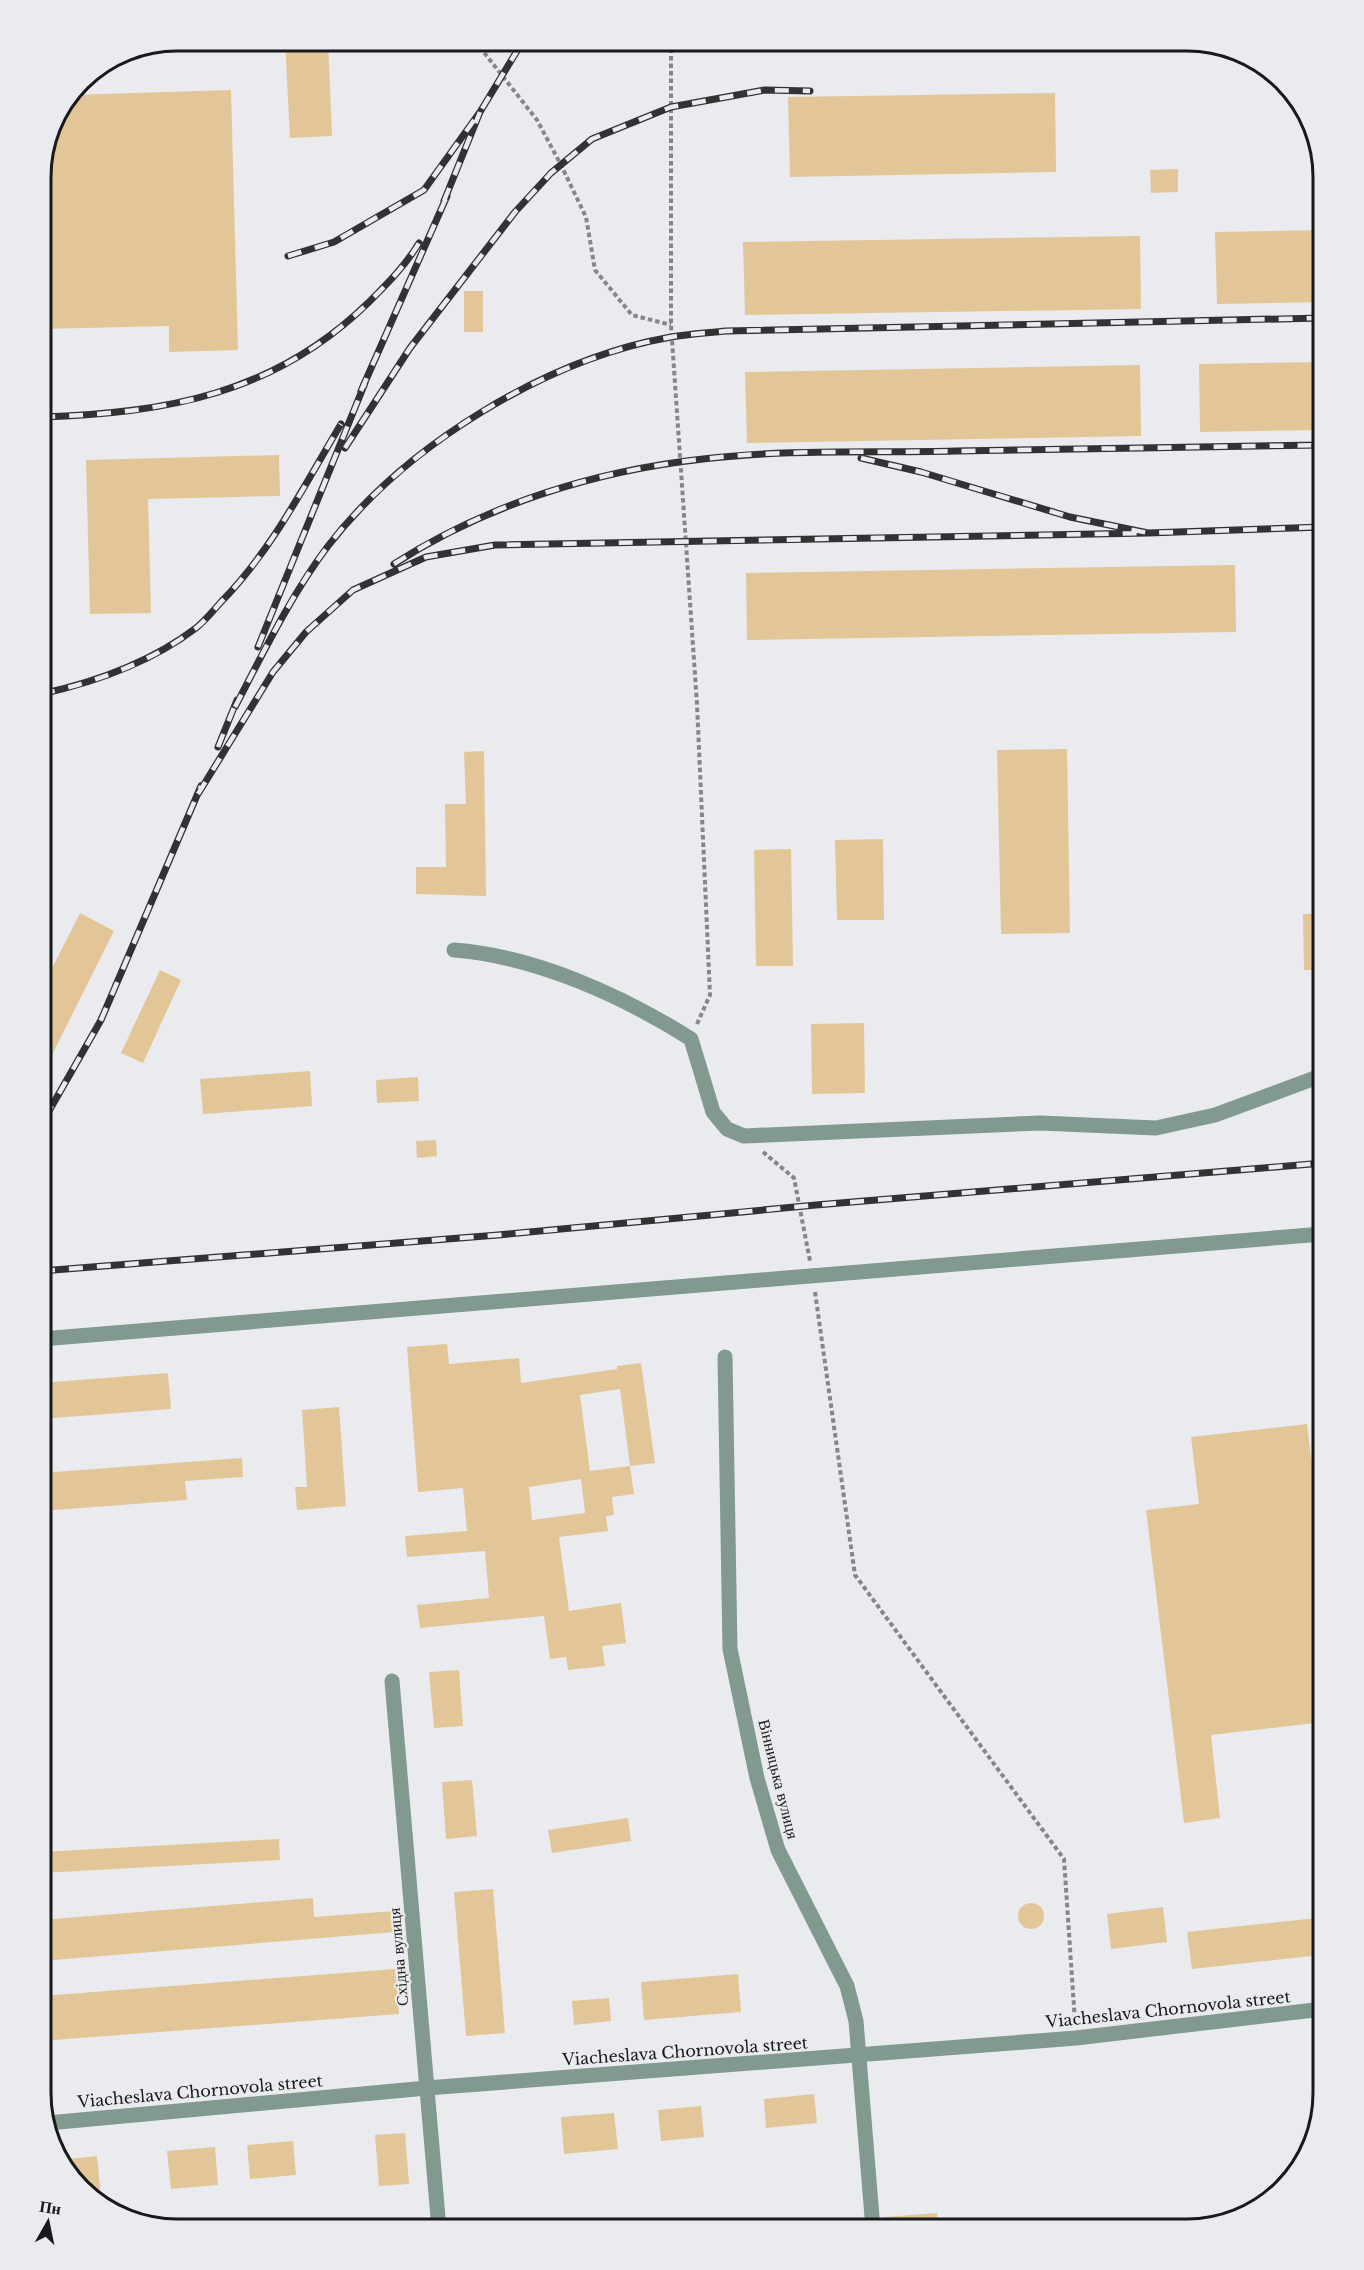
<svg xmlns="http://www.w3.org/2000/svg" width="1364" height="2270" font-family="'Libre Baskerville',serif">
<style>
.building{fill:#e3c697;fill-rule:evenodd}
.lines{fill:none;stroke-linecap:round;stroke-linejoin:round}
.path{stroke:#858689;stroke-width:4;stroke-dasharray:4.5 3;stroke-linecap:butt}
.minor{stroke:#81998e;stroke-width:15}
.rail-casing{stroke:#313233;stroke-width:7}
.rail{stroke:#e9ebee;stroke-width:4.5;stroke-dasharray:14;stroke-linecap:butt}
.labels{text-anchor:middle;stroke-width:4.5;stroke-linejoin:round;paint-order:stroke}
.street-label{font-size:16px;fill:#18191a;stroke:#e9ebee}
.rim{fill:none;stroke:#18191a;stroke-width:3}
</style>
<rect width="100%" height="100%" fill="#e9ebee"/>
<path class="building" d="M285 41H328L332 136 290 138Z
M231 90 238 350 169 352V326L41 329V169L51 125 71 95Z
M1055 93 1056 172 790 177 788 97Z
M1178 169V192L1151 193 1150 170Z
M1323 230V302L1217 304 1215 232Z
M1140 236 1141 309 745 315 743 242Z
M464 291H483V332H464Z
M1323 362V430L1200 432 1199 364Z
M1140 365 1141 436 747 443 745 372Z
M279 455 280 496 148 499 151 613 90 614 86 460Z
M1235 565 1236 632 747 640 746 573Z
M1067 749 1070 933 1001 934 997 750Z
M484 751 486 896 416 894V867H446L445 804H466L464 752Z
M883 839 884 920H837L835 840Z
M791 849 793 966H756L754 850Z
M80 913 114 931 41 1077V990Z
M1303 914H1323V970H1304Z
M160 970 181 980 143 1063 121 1053Z
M864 1023 865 1093 812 1094 811 1024Z
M310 1071 312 1106 203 1114 200 1079Z
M418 1077 419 1101 377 1103 376 1080Z
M436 1140 437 1156 417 1158 416 1141Z
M447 1344 449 1364 519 1358 521 1383 617 1369V1366L641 1363 655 1463 630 1466 634 1494 612 1497 614 1515 606 1516 608 1531 559 1537 569 1611 621 1603 626 1643 602 1646 605 1666 568 1670 566 1657 550 1659 544 1616 420 1628 417 1605 489 1598 485 1551 407 1557 405 1536 467 1531 463 1488 418 1492 407 1347ZM620 1389 630 1466 590 1471 580 1395ZM581 1479 585 1513 532 1520 529 1487Z
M168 1373 171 1409 41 1419V1383Z
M339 1407 346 1506 297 1510 295 1487H307L302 1410Z
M1307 1424 1315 1490 1323 1489V1722L1211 1735 1220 1818 1184 1823 1146 1510 1199 1504 1191 1437Z
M242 1458 243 1477 185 1481 187 1500 41 1511V1473Z
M459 1670 463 1726 434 1728 429 1672Z
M472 1780 477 1836 446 1839 442 1782Z
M628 1818 631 1841 552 1853 548 1830Z
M279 1839 280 1860 41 1873V1852Z
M493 1889 505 2033 466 2036 454 1892Z
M313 1898 314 1917 394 1911 395 1932 41 1961V1920Z
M1018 1916a13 13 0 1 1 26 0a13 13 0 1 1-26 0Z
M1163 1907 1167 1942 1111 1949 1107 1914Z
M1317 1918 1321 1955 1192 1969 1187 1932Z
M395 1969 399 2014 40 2041 41 1996Z
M738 1974 741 2012 644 2020 641 1982Z
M609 1998 611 2021 574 2025 572 2001Z
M814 2094 817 2123 766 2128 764 2099Z
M701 2106 704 2137 661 2141 658 2110Z
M614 2113 618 2149 564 2154 561 2117Z
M405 2133 409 2184 379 2186 375 2135Z
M293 2141 296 2175 250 2179 247 2145Z
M215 2147 218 2185 171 2189 167 2151Z
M97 2156 102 2207 60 2160Z
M937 2213 939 2229H886V2217Z"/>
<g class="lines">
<path class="path" d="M475 41 537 120 561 165 586 217 595 270 632 315 671 325
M671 41V325L697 704 710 995 697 1024
M763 1152 794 1178 810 1261
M815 1292 855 1575 1064 1859 1075 2022"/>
<path class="minor" d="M454 950C535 956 623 996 691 1039L713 1112 727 1129 744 1136 1040 1123 1156 1128 1215 1115 1323 1075
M41 1339 1323 1234
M725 1357 730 1649 757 1778 778 1850 847 1986 856 2021 873 2229
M392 1681 439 2229
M48 2123 427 2088 1076 2038 1323 2009"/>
<g class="rail-casing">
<path id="rail" d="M444 201 480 112
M288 256 334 242 424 190 480 112 523 41
M361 391 447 196
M41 417C167 413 275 394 369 302 388 283 405 266 419 243
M345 448 410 348 515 212 551 173 592 139 671 107 765 90 810 91
M861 458 921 472 1070 517 1148 533 1323 527
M394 564C486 505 594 471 703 459 785 449 873 453 956 451 1078 449 1201 447 1323 445
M258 647 365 383
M41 694C96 682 150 663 196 628 205 621 213 611 221 602 272 550 304 486 341 424
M235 707C263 653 291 595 328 546 406 445 546 359 671 337 689 334 708 333 726 331L1323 318
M218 747 237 700
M198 794 273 672 306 632 353 590 426 557 495 545 1148 533
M45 1118 101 1020 201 786
M41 1271 498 1235 816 1205 1323 1163"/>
</g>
<use href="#rail" class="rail"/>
</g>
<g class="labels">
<g class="street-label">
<text transform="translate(779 1779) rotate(76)" y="6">Вінницька вулиця</text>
<text transform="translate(398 1957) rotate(-95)" y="6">Східна вулиця</text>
<text transform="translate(1168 2009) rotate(-6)" y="6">Viacheslava Chornovola street</text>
<text transform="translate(685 2051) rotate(-4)" y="6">Viacheslava Chornovola street</text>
<text transform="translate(200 2091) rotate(-5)" y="6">Viacheslava Chornovola street</text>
</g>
</g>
<path d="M0 0H1364V2270H0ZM177 51H1187A126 126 0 0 1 1313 177V2093A126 126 0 0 1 1187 2219H177A126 126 0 0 1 51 2093V177A126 126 0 0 1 177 51Z" fill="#e9ebee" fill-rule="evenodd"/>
<path class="rim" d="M177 51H1187A126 126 0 0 1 1313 177V2093A126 126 0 0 1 1187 2219H177A126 126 0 0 1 51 2093V177A126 126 0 0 1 177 51Z"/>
<g transform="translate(48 2222) rotate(9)" stroke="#e9ebee" stroke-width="4.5" paint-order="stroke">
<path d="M0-4.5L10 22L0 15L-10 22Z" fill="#18191a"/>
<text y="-9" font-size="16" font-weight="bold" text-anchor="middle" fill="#18191a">Пн</text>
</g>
</svg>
